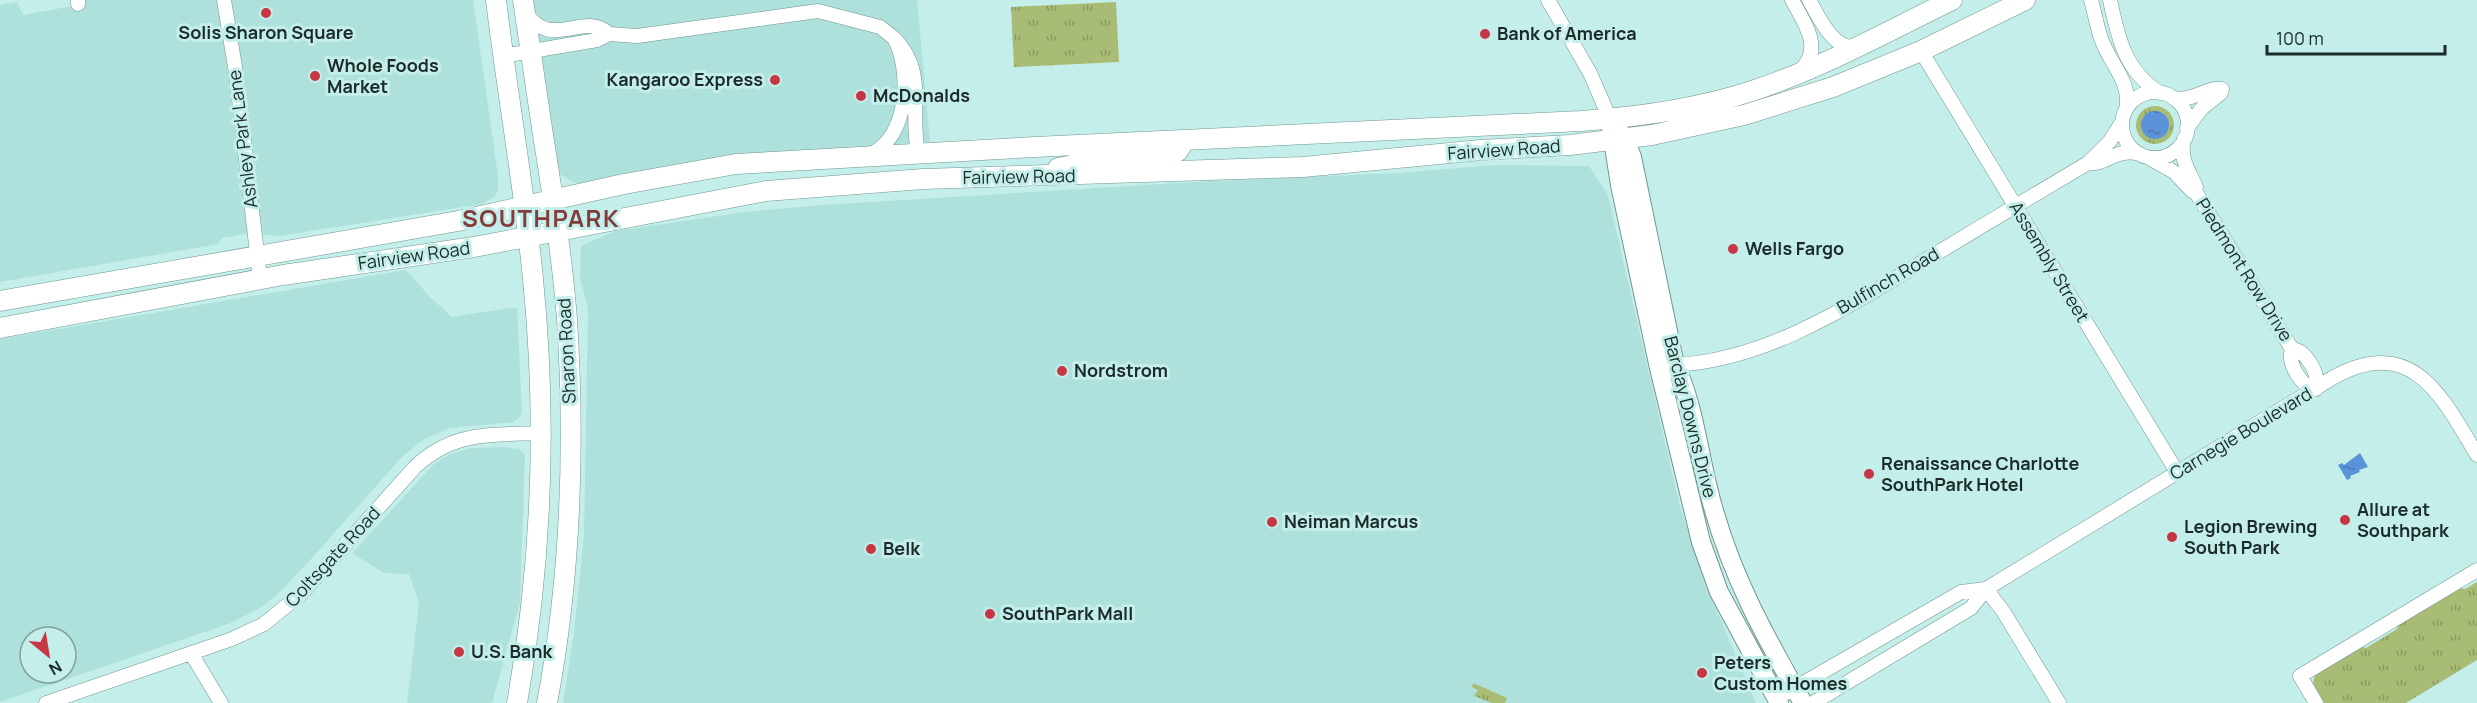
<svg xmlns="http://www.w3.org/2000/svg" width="2477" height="703" font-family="Manrope,sans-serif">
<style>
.built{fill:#afe1dc;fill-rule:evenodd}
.grass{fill:url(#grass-tufts)}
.water{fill:url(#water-ripples)}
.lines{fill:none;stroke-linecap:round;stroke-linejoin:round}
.minor-casing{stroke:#6f9692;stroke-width:15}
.tertiary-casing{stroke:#6f9692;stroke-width:20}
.secondary-casing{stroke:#6f9692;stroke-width:21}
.minor{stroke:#fff;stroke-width:14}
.tertiary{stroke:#fff;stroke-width:18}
.secondary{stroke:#fff;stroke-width:20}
.poi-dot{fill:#c63643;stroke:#c4eee9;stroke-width:2}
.labels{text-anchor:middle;stroke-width:6;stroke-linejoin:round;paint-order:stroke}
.poi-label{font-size:18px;font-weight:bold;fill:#1c2b2a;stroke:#c4eee9;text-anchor:start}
.street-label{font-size:18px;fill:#1c2b2a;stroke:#c4eee9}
.district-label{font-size:24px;font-weight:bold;letter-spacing:1.5px;fill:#833b3c;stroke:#c4eee9}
</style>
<defs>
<pattern id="grass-tufts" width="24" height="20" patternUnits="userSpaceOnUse" patternTransform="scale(1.5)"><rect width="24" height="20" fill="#a9bc76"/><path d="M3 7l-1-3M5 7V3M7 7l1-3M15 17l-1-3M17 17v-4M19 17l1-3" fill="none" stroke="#899961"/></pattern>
<pattern id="water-ripples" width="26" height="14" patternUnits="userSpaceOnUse" patternTransform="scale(1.5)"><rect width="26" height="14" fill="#5a93da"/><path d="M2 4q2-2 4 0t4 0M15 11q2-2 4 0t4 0" fill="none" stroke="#4a78b1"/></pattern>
</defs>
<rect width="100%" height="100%" fill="#c4eee9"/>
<path class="built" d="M77 0H473L498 176V191L494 197 482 204 279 236 251 233 222 238 218 244 0 282V5L17 2 23 15 78 5Z
M530 0H917L930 142 732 156 582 184 573 182 561 175 556 168Z
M1495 165 1589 166 1608 195 1679 503 1703 578 1756 703H563L574 633 584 536 588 308 580 278 581 246 615 231 745 212 822 205 1210 181 1398 173Z
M406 270 430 297 452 317 517 307 522 413 519 418 514 422 450 428 424 439 402 457 311 559 278 594 262 607 231 623 0 702V339ZM30 637H66V673H30Z
M503 447 519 449 525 455 520 603 492 703H407L419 603 409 574 384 573 352 553 435 463 451 454 471 448Z"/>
<path class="grass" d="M1116 2 1119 62 1014 67 1011 7Z
M2136 125a19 19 0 1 1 38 0a19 19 0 1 1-38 0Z
M2477 582V660L2406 703H2324L2313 683 2315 675 2319 671 2360 646 2366 648 2397 629 2398 624 2458 588 2465 589Z
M1473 683 1507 698 1505 703H1492L1474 696 1478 690 1472 687Z"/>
<path class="water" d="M2141 125a14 14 0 1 1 28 0a14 14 0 1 1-28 0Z
M2360 453 2368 467 2359 470 2360 472 2350 476 2351 478 2347 480 2338 465 2342 463 2344 465Z"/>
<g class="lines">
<g class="minor-casing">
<path id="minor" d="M78 0V4
M224 0 236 73 260 279
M1548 0 1590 73 1610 119
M1792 0C1805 24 1825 51 1798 72
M1809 0C1819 17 1833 50 1856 47
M2091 0C2095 14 2097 28 2102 41 2111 65 2132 83 2126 110
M2110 0C2118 38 2125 71 2160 93
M609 34 637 36 818 11 880 27 894 38
M1921 51 2177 472
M503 56 597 40 609 34C585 10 550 52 526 12
M2122 125a33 33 0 1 1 66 0a33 33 0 1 1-66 0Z
M2173 98C2194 102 2208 86 2222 89L2221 93 2202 108 2187 128
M2122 122 2110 141 2088 163C2105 166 2116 147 2140 154
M868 155C909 140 912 70 894 38 928 72 909 110 918 153
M2149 158 2174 172 2192 191H2195L2196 187C2189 171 2179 158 2184 139
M2195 191 2292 349
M2292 349C2307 351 2320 375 2316 389 2301 387 2287 363 2292 349Z
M1675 365C1770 360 1855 302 1934 255 1985 224 2036 194 2088 163
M191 653 221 703
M1786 693 1961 592 1986 589 1971 608 1813 703
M46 703 232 639 264 624 302 593 415 467C453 431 491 435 540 433
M2059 703 2003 611 1986 589 2334 377C2413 334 2442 397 2477 455
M2316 703 2300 676 2477 570"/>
</g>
<g class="tertiary-casing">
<path id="tertiary" d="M1610 119 1625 139 1632 157 1675 365C1696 409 1699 460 1713 507 1733 579 1766 638 1803 703
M1611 127 1620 185 1659 368 1701 542 1719 592 1779 703"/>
</g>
<g class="secondary-casing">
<path id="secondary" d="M496 0C507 93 524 185 533 279 547 420 542 563 517 703
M523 0C530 45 536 90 543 135 553 196 562 257 567 319 575 447 571 577 547 703
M1058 168 1105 159 1169 156 1178 151 1185 140
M0 301 458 221 624 184 736 164 1035 147 1581 121C1638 117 1697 109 1752 91 1822 68 1886 32 1952 0
M0 328 283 275 474 247 766 191 923 179 1303 167 1481 150 1570 145 1652 135 1744 115 1833 87 1921 51 2025 0"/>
</g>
<use href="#minor" class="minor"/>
<use href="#tertiary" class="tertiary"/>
<use href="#secondary" class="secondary"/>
</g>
<g class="poi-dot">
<circle cx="266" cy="13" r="6"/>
<circle cx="1485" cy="34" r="6"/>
<circle cx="315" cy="76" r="6"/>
<circle cx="775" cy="80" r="6"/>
<circle cx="861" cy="96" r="6"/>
<circle cx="1733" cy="249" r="6"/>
<circle cx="1062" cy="371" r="6"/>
<circle cx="1869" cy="474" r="6"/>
<circle cx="2345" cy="520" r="6"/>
<circle cx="1272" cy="522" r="6"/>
<circle cx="2172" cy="537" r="6"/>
<circle cx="871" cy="549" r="6"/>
<circle cx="990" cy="614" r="6"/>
<circle cx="459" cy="652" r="6"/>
<circle cx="1702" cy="673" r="6"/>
</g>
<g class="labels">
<g class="poi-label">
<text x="266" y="39" text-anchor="middle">Solis Sharon Square</text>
<text x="1497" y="40">Bank of America</text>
<text x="327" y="72">Whole Foods<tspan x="327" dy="21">Market</tspan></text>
<text x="763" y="86" text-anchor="end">Kangaroo Express</text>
<text x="873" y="102">McDonalds</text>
<text x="1745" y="255">Wells Fargo</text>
<text x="1074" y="377">Nordstrom</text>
<text x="1881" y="470">Renaissance Charlotte<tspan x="1881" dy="21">SouthPark Hotel</tspan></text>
<text x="2357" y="516">Allure at<tspan x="2357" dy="21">Southpark</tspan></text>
<text x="1284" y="528">Neiman Marcus</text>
<text x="2184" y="533">Legion Brewing<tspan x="2184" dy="21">South Park</tspan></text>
<text x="883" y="555">Belk</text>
<text x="1002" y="620">SouthPark Mall</text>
<text x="471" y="658">U.S. Bank</text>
<text x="1714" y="669">Peters<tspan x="1714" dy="21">Custom Homes</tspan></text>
</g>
<g class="street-label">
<text transform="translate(243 139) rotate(-97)" y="6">Ashley Park Lane</text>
<text transform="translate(1504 150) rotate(-4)" y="6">Fairview Road</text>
<text transform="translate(1019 177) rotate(-1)" y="6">Fairview Road</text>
<text transform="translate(414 256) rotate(-8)" y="6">Fairview Road</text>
<text transform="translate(2049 262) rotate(59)" y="6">Assembly Street</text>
<text transform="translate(2244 270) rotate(58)" y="6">Piedmont Row Drive</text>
<text transform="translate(1888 281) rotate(-30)" y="6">Bulfinch Road</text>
<text transform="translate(567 351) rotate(-93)" y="6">Sharon Road</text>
<text transform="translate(1690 417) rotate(76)" y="6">Barclay Downs Drive</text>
<text transform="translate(2241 434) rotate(-31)" y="6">Carnegie Boulevard</text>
<text transform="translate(333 557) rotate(-47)" y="6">Coltsgate Road</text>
</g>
<g class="district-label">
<text x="541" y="227">SOUTHPARK</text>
</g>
</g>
<g transform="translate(48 655) rotate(150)"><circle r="28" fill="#c4eee9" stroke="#81a09d" stroke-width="1.5"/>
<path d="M0-4.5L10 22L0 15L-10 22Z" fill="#c63643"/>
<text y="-9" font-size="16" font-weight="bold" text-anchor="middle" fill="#1c2b2a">N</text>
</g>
<path d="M2267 45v9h178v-9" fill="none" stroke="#1c2b2a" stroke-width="3"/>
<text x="2276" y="45" font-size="18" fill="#1c2b2a" stroke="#c4eee9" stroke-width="4.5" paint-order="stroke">100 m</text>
</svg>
